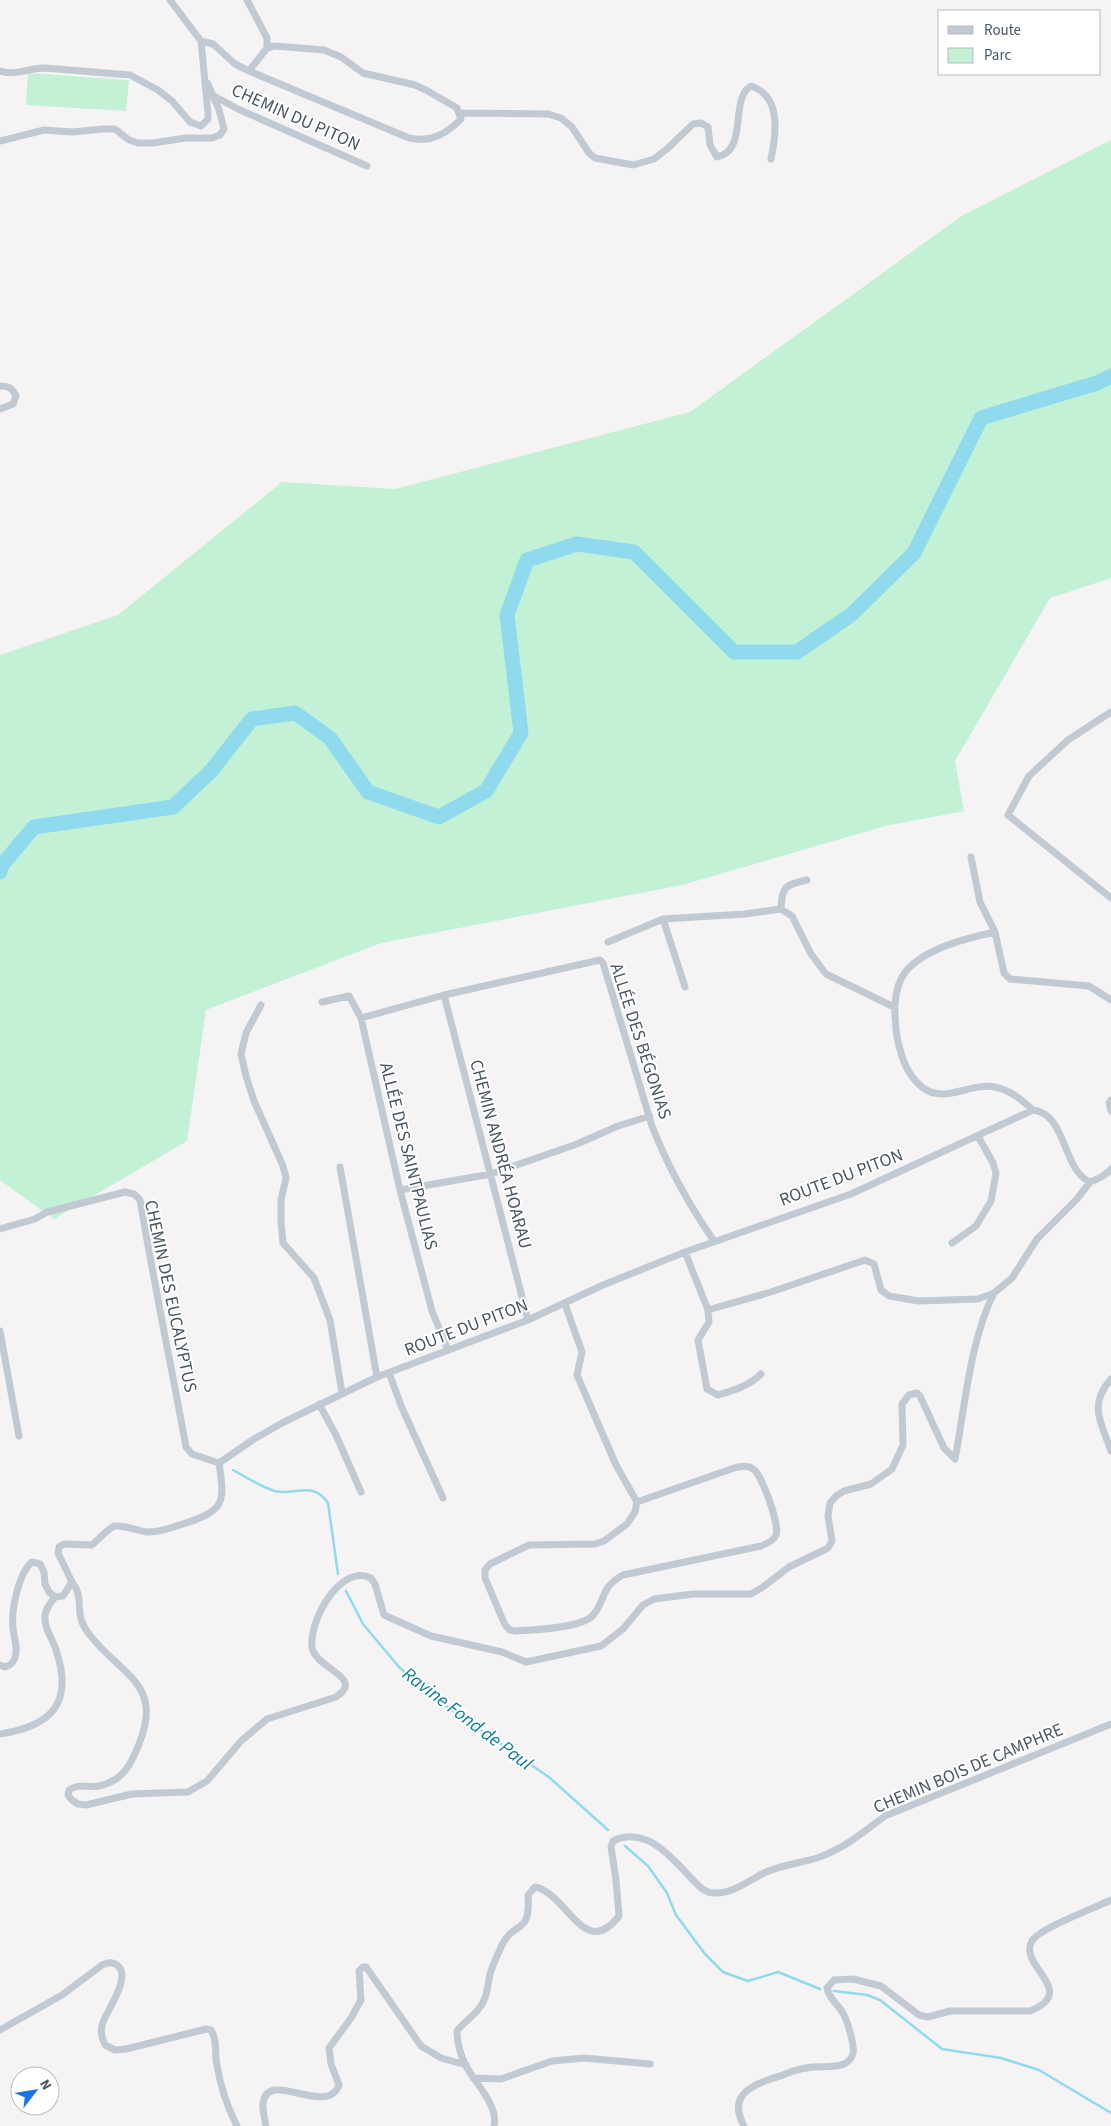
<svg xmlns="http://www.w3.org/2000/svg" width="1111" height="2126" font-family="'Source Sans 3',sans-serif">
<style>
.green{fill:#c3f1d5}
.lines{fill:none;stroke-linecap:round;stroke-linejoin:round}
.stream{stroke:#90daee;stroke-width:2.5}
.river{stroke:#90daee;stroke-width:15}
.street{stroke:#c1cad2;stroke-width:7}
.labels{text-anchor:middle;stroke-width:4;stroke-linejoin:round;paint-order:stroke}
.street-label{font-size:18px;fill:#4a5661;stroke:#fff}
.water-label{font-size:19px;font-style:italic;fill:#0c7c9b;stroke:#fff}
</style>
<rect width="100%" height="100%" fill="#f5f3f3"/>
<path class="green" d="M28 73 129 80 126 111 26 105Z
M1111 140V578L1050 598 955 761 964 811 885 826 682 885 381 943 206 1010 187 1141 54 1219 0 1180V655L118 615 282 482 395 489 690 412 963 215Z"/>
<g class="lines">
<path class="stream" d="M233 1470C246 1477 261 1487 275 1491 296 1496 313 1480 328 1503L338 1574
M346 1591 363 1624 399 1667 429 1694 550 1778 608 1830
M625 1846 648 1866 667 1893 676 1915 705 1954 723 1972 748 1981 778 1972 820 1989
M834 1991 867 1995 880 2000 942 2049 1001 2058 1039 2070 1111 2113"/>
<path class="river" d="M0 872 2 865 34 827 173 807 211 771 252 719 295 713 330 738 368 792 439 817 486 791 521 733 507 615 527 560 577 544 634 552 734 652H797L852 614 914 553 981 418 1097 383 1111 376"/>
<path class="street" d="M247 0 267 38V48
M201 41 213 44 235 64 249 71 409 138C431 143 446 134 461 119L457 108 426 90 415 85 363 73 341 57 324 50 275 46 267 48 249 71
M0 71C14 76 30 68 45 68L130 75 158 90 172 101 190 122 201 126 208 119V113L201 41 170 0
M214 96 238 109 367 166
M460 113 548 114 561 118 572 127 589 153 595 158 633 165 654 159 668 148 693 124 701 123 708 127 710 145 717 157C749 151 729 98 751 86 782 96 776 135 771 159
M0 141 44 130 72 132 103 129H115L129 140 138 143H153L186 138H212L220 135 224 129 219 110 208 84
M0 386C9 386 12 388 16 396L13 404 0 409
M1111 712 1068 740 1029 776 1008 815 1111 898
M971 857 980 902 995 932 1004 973 1010 979 1089 986 1111 1000
M781 909C782 886 785 885 807 880
M663 919 685 987
M995 932C967 938 926 948 906 971 892 989 894 1016 897 1037 901 1056 906 1074 922 1087 945 1105 969 1082 995 1087 1010 1090 1022 1100 1033 1110
M608 942 663 919 745 914 781 909 792 916 811 954 826 974 894 1007
M444 995 528 1320
M322 1002 349 996 361 1018 400 1190 432 1311 448 1350
M261 1005 246 1033 241 1054 246 1076 254 1101 283 1166 286 1178 281 1200V1222L283 1243 314 1278 330 1320 342 1393
M361 1018 444 995 600 960 603 963 652 1126C668 1167 689 1205 714 1241
M1111 1100 1109 1103 1111 1111
M340 1167 377 1377
M400 1190 491 1174 577 1144 618 1126 650 1116
M0 1229 35 1219 47 1212 125 1192 134 1194 140 1200C154 1283 171 1365 186 1447L192 1454 219 1463
M952 1243 976 1226 991 1201 996 1173 993 1163 978 1136
M685 1252 708 1310 709 1322 698 1340 707 1389 718 1395C734 1390 749 1386 761 1374
M565 1304 582 1352 577 1375 616 1465 637 1502 635 1512 627 1524 604 1541 595 1544 529 1545 490 1564 485 1570V1578L505 1625 510 1630 516 1631C534 1630 585 1628 594 1614 607 1597 600 1588 623 1575L761 1546C766 1544 774 1541 776 1535 780 1526 762 1474 753 1469 748 1465 741 1466 734 1468L637 1502
M708 1310 771 1292 865 1260 874 1264 881 1290 889 1296 919 1301 978 1299 994 1293 1012 1278 1037 1239 1077 1199 1090 1182
M0 1331 19 1436
M389 1373 402 1408 443 1498
M1111 1379C1088 1405 1101 1422 1111 1451
M319 1404 336 1435 361 1492
M219 1463 254 1439 284 1422 377 1377 528 1320 603 1285 685 1252 851 1194 1033 1110C1067 1114 1062 1170 1090 1182 1099 1179 1105 1176 1111 1169
M72 1582C86 1599 72 1613 89 1634 120 1675 164 1683 139 1744 133 1758 129 1770 116 1779 111 1782 104 1785 99 1786 88 1788 79 1783 69 1790L68 1795 72 1800 78 1804 86 1805 132 1794 188 1792 207 1781 241 1741 267 1719 336 1697C366 1677 315 1669 312 1647 309 1621 340 1563 371 1578L375 1584 384 1615 431 1636 502 1652 526 1662 601 1646 623 1629 643 1605 654 1599 693 1594H751L763 1587 789 1567 828 1548 832 1541 828 1516 830 1503 836 1496 844 1491 871 1484 892 1469 903 1445 902 1404 909 1395 917 1393 920 1396 944 1448 955 1459C965 1407 970 1340 994 1293
M0 1665 5 1667C12 1665 15 1661 16 1653 17 1645 14 1637 13 1629 11 1611 18 1574 32 1562L40 1564 44 1572 45 1584 49 1592 55 1597 63 1596 72 1582 58 1553 59 1547 64 1544 92 1545 107 1531 114 1526C126 1525 137 1531 148 1532 161 1532 174 1527 186 1523 225 1510 225 1502 219 1463
M0 1734C52 1726 74 1703 56 1650 53 1639 44 1629 45 1617 45 1609 50 1604 55 1597
M0 2030 62 1995 102 1965C107 1963 112 1961 117 1965 132 1976 108 2009 103 2022 100 2030 101 2037 105 2045L115 2050 126 2049 206 2029 211 2030C218 2041 214 2053 217 2065 220 2085 228 2108 237 2126
M473 2078 501 2079 552 2061 584 2058 650 2064
M266 2126C265 2119 262 2110 263 2103 268 2068 327 2118 339 2085L331 2064 329 2048 351 2018 361 2000 359 1971 363 1967H366L371 1974 421 2046 441 2058 466 2065
M494 2126C499 2106 475 2083 466 2066 461 2056 457 2043 457 2031 463 2023 472 2017 478 2010 488 1998 487 1987 490 1974 493 1964 498 1954 502 1945 514 1920 531 1936 528 1895L535 1887C568 1894 584 1961 619 1916L616 1880 611 1847 613 1841C646 1825 672 1858 692 1879 698 1885 704 1893 714 1893 733 1894 749 1880 766 1872 783 1865 800 1863 817 1858 845 1848 862 1833 885 1816L1111 1724
M744 2126C726 2093 755 2084 780 2076 788 2073 797 2069 806 2068 817 2065 833 2069 844 2064 848 2062 852 2059 853 2053 855 2046 847 2020 843 2013 837 2003 829 1999 827 1988L834 1980 853 1979 881 1986 919 2015 928 2017 950 2011H1030C1080 1991 1017 1966 1032 1941 1040 1928 1095 1908 1111 1900"/>
</g>
<g class="labels">
<g class="street-label">
<text transform="translate(296 117) rotate(24)" y="6">CHEMIN DU PITON</text>
<text transform="translate(641 1041) rotate(72)" y="6">ALLÉE DES BÉGONIAS</text>
<text transform="translate(501 1154) rotate(75)" y="6">CHEMIN ANDRÉA HOARAU</text>
<text transform="translate(409 1156) rotate(76)" y="6">ALLÉE DES SAINTPAULIAS</text>
<text transform="translate(841 1177) rotate(-21)" y="6">ROUTE DU PITON</text>
<text transform="translate(171 1296) rotate(78)" y="6">CHEMIN DES EUCALYPTUS</text>
<text transform="translate(466 1327) rotate(-21)" y="6">ROUTE DU PITON</text>
<text transform="translate(968 1768) rotate(-23)" y="6">CHEMIN BOIS DE CAMPHRE</text>
</g>
<g class="water-label">
<text transform="translate(468 1718) rotate(37)" y="7">Ravine Fond de Paul</text>
</g>
</g>
<rect x="938" y="10" width="162" height="65" fill="#ffffff" stroke="#b7bbc0"/>
<rect x="948" y="26" width="25" height="8" fill="#c1cad2" stroke="#b7bbc0"/>
<text x="984" y="35" font-size="15" fill="#4a5661">Route</text>
<rect x="948" y="48" width="25" height="15" fill="#c3f1d5" stroke="#b7bbc0"/>
<text x="984" y="60" font-size="15" fill="#4a5661">Parc</text>
<g transform="translate(35 2091) rotate(59)"><circle r="24" fill="#ffffff" stroke="#b7bbc0"/>
<path d="M0-4L9 19L0 12L-9 19Z" fill="#1a73e8"/>
<text y="-8" font-size="14" font-weight="bold" text-anchor="middle" fill="#4a5661">N</text>
</g>
</svg>
